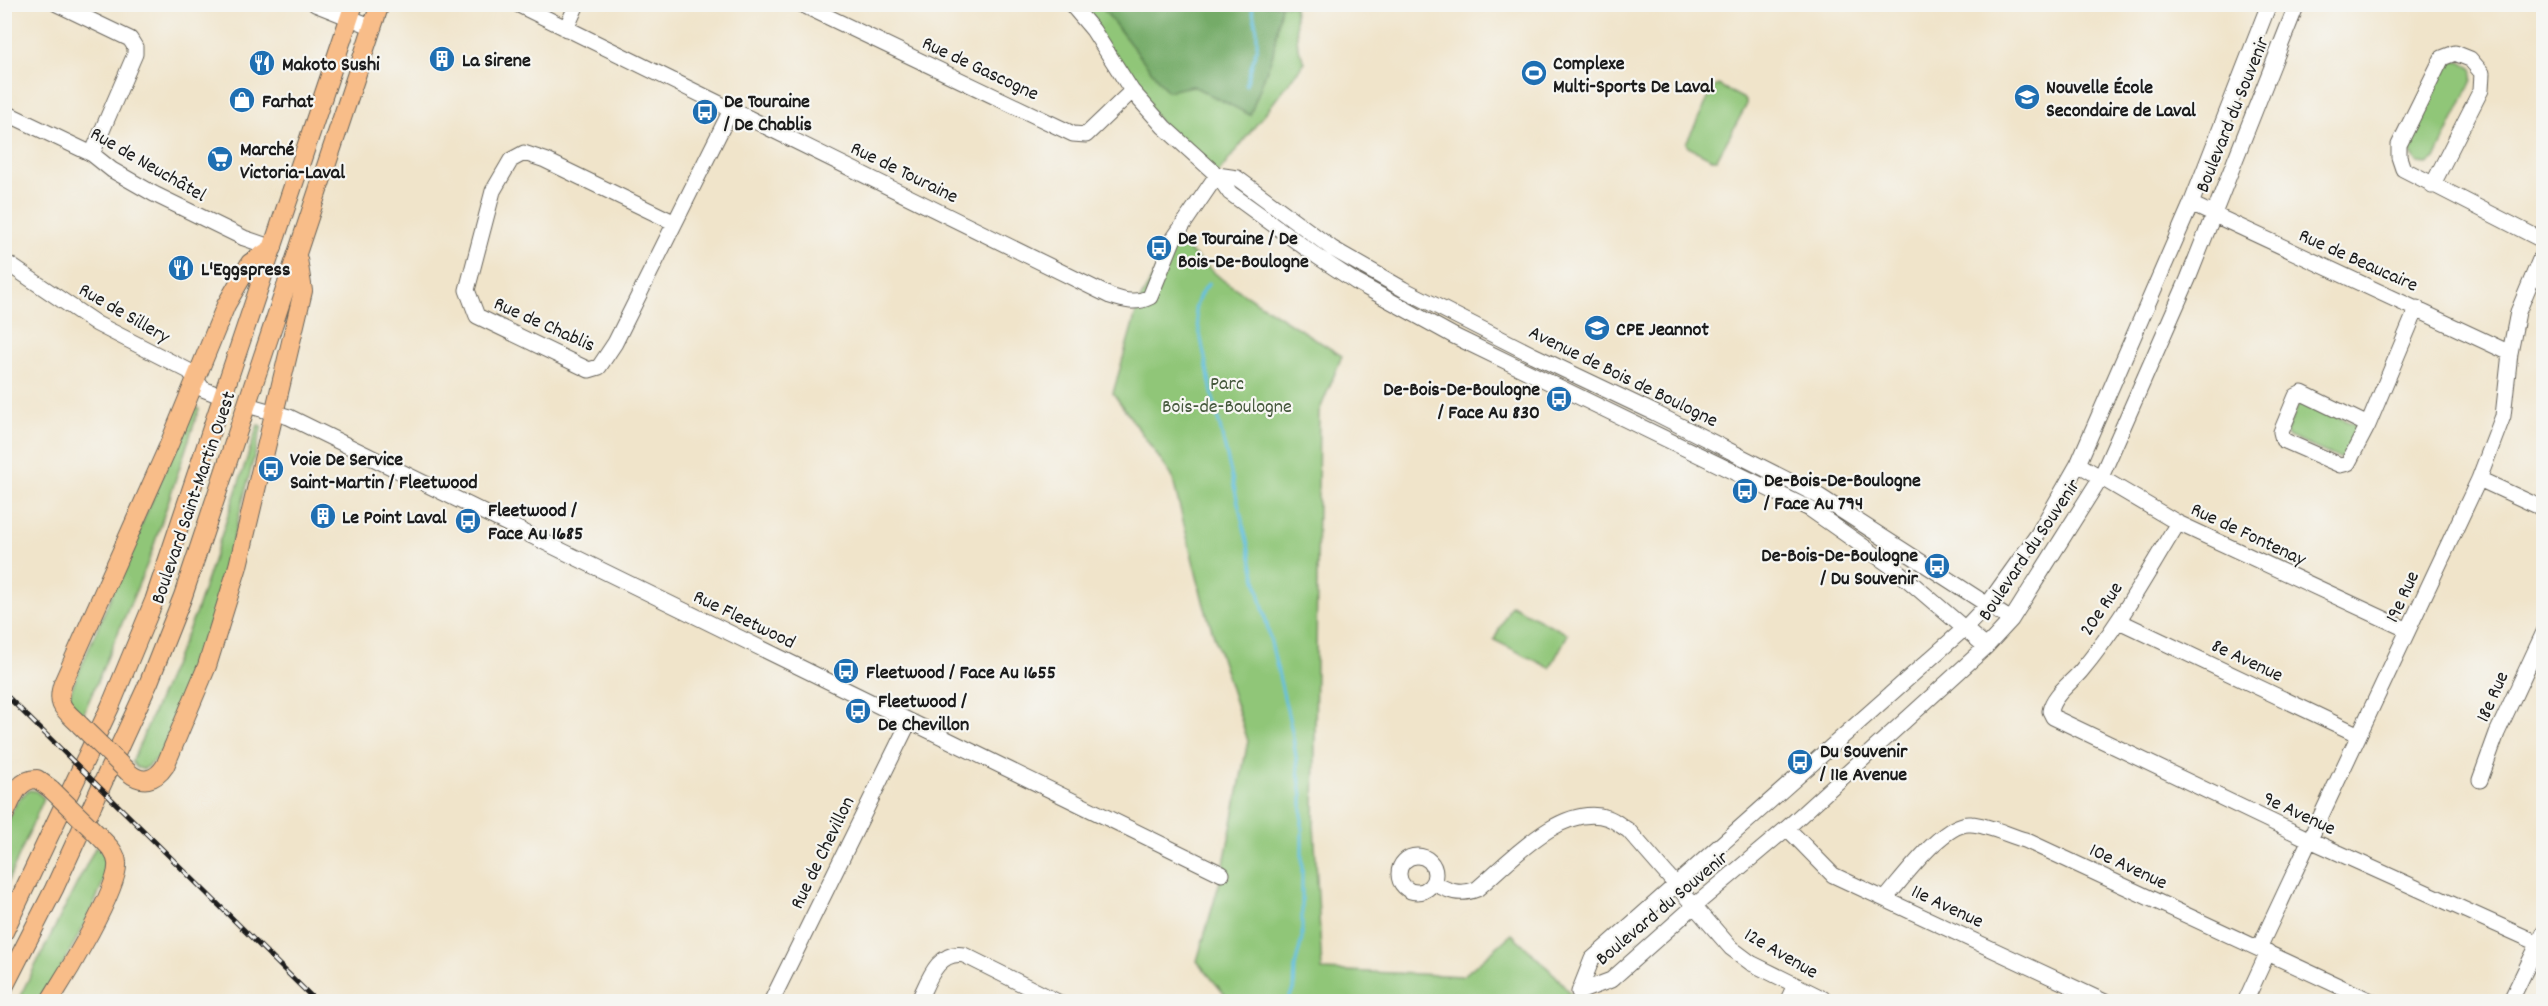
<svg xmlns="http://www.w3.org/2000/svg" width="2548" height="1006" font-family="Dekko,sans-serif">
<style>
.green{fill:#90c678;stroke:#56714a;stroke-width:1.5}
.forest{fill:#74ab68;stroke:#486442;stroke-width:1.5}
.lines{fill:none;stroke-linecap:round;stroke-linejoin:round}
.stream{stroke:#64c0e2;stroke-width:3}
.minor-casing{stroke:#666259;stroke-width:17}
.major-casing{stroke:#666259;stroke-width:20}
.minor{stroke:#fff;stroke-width:15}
.major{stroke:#f8bd89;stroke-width:18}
.rail-casing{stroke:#1c1c1c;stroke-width:5}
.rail{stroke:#f6f6f2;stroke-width:3;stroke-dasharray:9;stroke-linecap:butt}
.major-bridge-casing{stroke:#666259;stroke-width:20;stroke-linecap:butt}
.major-bridge{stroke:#f8bd89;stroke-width:18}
.labels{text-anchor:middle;stroke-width:4.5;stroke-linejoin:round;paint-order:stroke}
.poi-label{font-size:20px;font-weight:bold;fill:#1c1c1c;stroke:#f6f6f2;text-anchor:start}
.street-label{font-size:20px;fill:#1c1c1c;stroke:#f6f6f2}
.park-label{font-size:20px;fill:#45583c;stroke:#f6f6f2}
</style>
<rect width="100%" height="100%" fill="#f6f6f2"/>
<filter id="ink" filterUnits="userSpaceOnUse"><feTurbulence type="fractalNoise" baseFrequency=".0167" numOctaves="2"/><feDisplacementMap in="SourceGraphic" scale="12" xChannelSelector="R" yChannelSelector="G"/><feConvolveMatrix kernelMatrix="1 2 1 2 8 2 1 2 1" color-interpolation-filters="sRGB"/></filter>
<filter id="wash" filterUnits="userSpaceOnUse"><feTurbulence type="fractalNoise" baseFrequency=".008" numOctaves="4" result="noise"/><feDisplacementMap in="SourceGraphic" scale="24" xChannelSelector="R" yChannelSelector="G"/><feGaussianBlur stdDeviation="1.35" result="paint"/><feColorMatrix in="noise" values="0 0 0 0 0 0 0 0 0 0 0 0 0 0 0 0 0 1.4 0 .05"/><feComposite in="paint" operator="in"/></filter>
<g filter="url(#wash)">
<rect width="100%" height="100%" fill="#f0e4ca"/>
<path class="green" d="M1071 5H1294L1298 48 1305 62 1217 175 1164 127Z
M2455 61H2461L2473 69 2472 80 2435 159 2428 164 2418 163 2409 151 2410 140 2444 67Z
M1718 85 1746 100V106L1717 159H1712L1688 147 1686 143 1714 87Z
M1174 238 1224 281 1342 356 1319 412 1314 824 1322 970 1463 976 1512 934 1556 976 1577 1001H1227L1226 996 1197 961 1222 874 1248 741 1204 605 1172 476 1113 393 1139 302Z
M2299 403H2306L2356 425 2358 431 2345 456 2338 458 2289 437 2286 432Z
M192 406 199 409 149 560 82 717 68 701 72 688Z
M258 425 262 426 214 615 160 757 144 769 137 768 132 762 196 612Z
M1511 605 1568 634 1550 668 1494 640Z
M30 790 36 791 44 798 5 888C4 857 0 807 30 790Z
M96 846 108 857C111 885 57 974 42 1001L17 1002Z"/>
<path class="forest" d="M1100 5H1281L1273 54 1250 115 1193 86 1167 91Z"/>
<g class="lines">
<path class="stream" d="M1246 85 1257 47V30L1251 4
M1209 283 1200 295 1195 309 1212 393 1292 731 1302 796V939L1295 966 1294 989 1290 996V1002"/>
</g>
</g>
<g filter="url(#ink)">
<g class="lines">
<g class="minor-casing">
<path id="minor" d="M57 4 130 39 135 47V54L92 154
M315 4 373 27
M517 4 1110 296C1125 301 1136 304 1150 297L1174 238 1217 175
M801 4 1073 134 1086 135 1132 91
M1071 4 1093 30 1132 91 1164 127 1217 175 1230 193 1318 257 1356 282 1454 336 1810 509 1894 568 1986 647
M566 29 577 4
M4 112 92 154 112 170 154 194 244 238 273 248
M1217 175 1237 178 1333 249 1403 289 1533 355 1655 413 1819 496 2011 620
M2432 186 2481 90 2482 73 2470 59 2455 53 2442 58 2399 145V157L2403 169 2544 241
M2191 204 2510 353
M673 222 545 160 524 153 511 160 493 191 467 290 477 316 589 370 599 367 615 343 732 108
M4 261 97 324 189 371 203 389 223 397
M247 405 289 417 1222 874
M2368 425 2302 393 2296 396 2281 432 2283 440 2340 465 2348 463 2368 425 2417 308
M2078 464 2178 523 2408 630
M2479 479 2544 509
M2178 523C2147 573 2119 626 2081 671 2071 683 2053 695 2050 711L2053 717 2310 840 2538 943
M2119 621 2359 735
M2480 780 2497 733 2544 632
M1787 828 1833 875 2105 1002
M1399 874a18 18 0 1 1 36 0a18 18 0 1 1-36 0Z
M1433 883C1449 891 1459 896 1477 889 1509 862 1562 802 1608 818 1615 820 1622 827 1628 830L1731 948 1751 963 1830 1002
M1885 899C1902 880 1944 821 1971 824 1988 825 2008 835 2025 840L2373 1002
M2259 948 2479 479 2503 416 2510 353 2518 312 2544 250
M1579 992 1611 980 1693 907 1787 828 1986 647 2011 620 2101 477 2188 279 2297 4
M1579 992 1592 959 1965 628 1988 604 2038 534 2078 464 2191 204 2269 4
M771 1002 909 722
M918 1002C928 982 937 950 964 955L1058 1002
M1787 1002 1795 985
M2245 1002 2268 952
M2510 1002 2544 932"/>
</g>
<g class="major-casing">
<path id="major" d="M80 725C65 710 55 706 63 683L168 447 226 305 250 263 273 248
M128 772C142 784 155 781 165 766L207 666 238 566 303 291 298 259
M4 816C12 800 17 779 37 779L51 789
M4 932 110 707 154 601 354 4
M4 987 54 889 149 682 183 596 380 4
M49 1002C65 977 120 887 117 863 116 851 106 844 99 836"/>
</g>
<use href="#minor" class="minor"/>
<use href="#major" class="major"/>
<g class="rail-casing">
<path id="rail" d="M4 693 317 1002"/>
</g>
<use href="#rail" class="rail"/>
<g class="major-bridge-casing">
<path id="major-bridge" d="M80 725 128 772
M51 789 99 836"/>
</g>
<use href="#major-bridge" class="major-bridge"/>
</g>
</g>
<defs>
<g id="building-disc" transform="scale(1.35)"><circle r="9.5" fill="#1f6fb2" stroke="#f6f6f2"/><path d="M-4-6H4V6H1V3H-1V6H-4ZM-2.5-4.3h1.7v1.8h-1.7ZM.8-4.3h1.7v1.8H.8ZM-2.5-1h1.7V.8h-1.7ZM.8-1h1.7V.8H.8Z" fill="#fff"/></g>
<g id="restaurant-disc" transform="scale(1.35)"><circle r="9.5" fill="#1f6fb2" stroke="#f6f6f2"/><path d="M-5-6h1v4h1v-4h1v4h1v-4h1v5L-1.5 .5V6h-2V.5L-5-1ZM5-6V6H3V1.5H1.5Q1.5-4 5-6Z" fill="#fff"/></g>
<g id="stadium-disc" transform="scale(1.35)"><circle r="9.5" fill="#1f6fb2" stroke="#f6f6f2"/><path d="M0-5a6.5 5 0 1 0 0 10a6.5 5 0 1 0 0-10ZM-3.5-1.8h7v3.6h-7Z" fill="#fff"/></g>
<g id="school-disc" transform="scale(1.35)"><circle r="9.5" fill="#1f6fb2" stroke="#f6f6f2"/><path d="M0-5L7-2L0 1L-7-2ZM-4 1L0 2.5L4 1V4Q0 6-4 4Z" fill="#fff"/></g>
<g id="shop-disc" transform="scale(1.35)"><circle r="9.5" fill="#1f6fb2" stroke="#f6f6f2"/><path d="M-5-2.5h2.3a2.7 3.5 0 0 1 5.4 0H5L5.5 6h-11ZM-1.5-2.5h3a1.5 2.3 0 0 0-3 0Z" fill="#fff"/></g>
<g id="bus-disc" transform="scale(1.35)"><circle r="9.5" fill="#1f6fb2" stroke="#f6f6f2"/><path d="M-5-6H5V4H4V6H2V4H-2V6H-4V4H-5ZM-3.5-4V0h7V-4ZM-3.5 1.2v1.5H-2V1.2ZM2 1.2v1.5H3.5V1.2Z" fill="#fff"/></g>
<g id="supermarket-disc" transform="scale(1.35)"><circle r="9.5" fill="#1f6fb2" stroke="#f6f6f2"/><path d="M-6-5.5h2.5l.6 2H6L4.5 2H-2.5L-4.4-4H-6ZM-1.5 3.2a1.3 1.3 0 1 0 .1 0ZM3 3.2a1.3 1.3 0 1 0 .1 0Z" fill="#fff"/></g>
</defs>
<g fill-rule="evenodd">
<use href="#building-disc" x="442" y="59"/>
<use href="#restaurant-disc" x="262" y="63"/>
<use href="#stadium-disc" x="1534" y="73"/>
<use href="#school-disc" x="2027" y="97"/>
<use href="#shop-disc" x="242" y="100"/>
<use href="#bus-disc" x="705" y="112"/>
<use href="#supermarket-disc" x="220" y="159"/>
<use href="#bus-disc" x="1159" y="248"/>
<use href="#restaurant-disc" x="181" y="268"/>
<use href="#school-disc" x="1597" y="328"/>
<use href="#bus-disc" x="1559" y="399"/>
<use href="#bus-disc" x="271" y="469"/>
<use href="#bus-disc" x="1745" y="491"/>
<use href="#building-disc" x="323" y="516"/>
<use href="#bus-disc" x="468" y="521"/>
<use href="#bus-disc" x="1937" y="566"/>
<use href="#bus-disc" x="846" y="671"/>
<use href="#bus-disc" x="858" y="711"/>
<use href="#bus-disc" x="1800" y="762"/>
</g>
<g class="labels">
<g class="poi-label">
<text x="462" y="66">La Sirene</text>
<text x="1553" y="69">Complexe<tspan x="1553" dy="23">Multi-Sports De Laval</tspan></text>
<text x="282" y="70">Makoto Sushi</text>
<text x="2046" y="93">Nouvelle École<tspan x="2046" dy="23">Secondaire de Laval</tspan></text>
<text x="262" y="107">Farhat</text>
<text x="724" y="107">De Touraine<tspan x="724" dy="23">/ De Chablis</tspan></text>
<text x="240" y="155">Marché<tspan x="240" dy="23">Victoria-Laval</tspan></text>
<text x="1178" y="244">De Touraine / De<tspan x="1178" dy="23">Bois-De-Boulogne</tspan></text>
<text x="201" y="275">L'Eggspress</text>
<text x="1616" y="335">CPE Jeannot</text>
<text x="1540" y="395" text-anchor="end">De-Bois-De-Boulogne<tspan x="1540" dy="23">/ Face Au 830</tspan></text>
<text x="290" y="465">Voie De Service<tspan x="290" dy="23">Saint-Martin / Fleetwood</tspan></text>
<text x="1764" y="486">De-Bois-De-Boulogne<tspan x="1764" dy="23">/ Face Au 794</tspan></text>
<text x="488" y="516">Fleetwood /<tspan x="488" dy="23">Face Au 1685</tspan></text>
<text x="342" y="523">Le Point Laval</text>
<text x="1918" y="561" text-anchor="end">De-Bois-De-Boulogne<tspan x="1918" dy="23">/ Du Souvenir</tspan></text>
<text x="866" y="678">Fleetwood / Face Au 1655</text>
<text x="878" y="707">Fleetwood /<tspan x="878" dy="23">De Chevillon</tspan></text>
<text x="1820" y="757">Du Souvenir<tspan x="1820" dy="23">/ 11e Avenue</tspan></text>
</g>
<g class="street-label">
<text transform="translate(981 67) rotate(25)" y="7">Rue de Gascogne</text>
<text transform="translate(2231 114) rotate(-68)" y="7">Boulevard du Souvenir</text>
<text transform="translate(149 163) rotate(30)" y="7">Rue de Neuchâtel</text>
<text transform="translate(905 171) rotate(26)" y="7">Rue de Touraine</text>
<text transform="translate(2359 259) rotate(24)" y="7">Rue de Beaucaire</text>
<text transform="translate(125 312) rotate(30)" y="7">Rue de Sillery</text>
<text transform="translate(545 323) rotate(24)" y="7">Rue de Chablis</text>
<text transform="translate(1624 375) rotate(26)" y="7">Avenue de Bois de Boulogne</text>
<text transform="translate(192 497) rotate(-71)" y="7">Boulevard Saint-Martin Ouest</text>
<text transform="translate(2249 533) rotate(25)" y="7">Rue de Fontenay</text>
<text transform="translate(2028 549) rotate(-56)" y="7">Boulevard du Souvenir</text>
<text transform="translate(2401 596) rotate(-65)" y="7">19e Rue</text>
<text transform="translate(2100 608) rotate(-56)" y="7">20e Rue</text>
<text transform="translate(745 618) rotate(26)" y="7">Rue Fleetwood</text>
<text transform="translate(2248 659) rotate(25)" y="7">8e Avenue</text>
<text transform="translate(2491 696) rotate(-66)" y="7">18e Rue</text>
<text transform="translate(2300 812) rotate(25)" y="7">9e Avenue</text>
<text transform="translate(821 852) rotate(-64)" y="7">Rue de Chevillon</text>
<text transform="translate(2129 865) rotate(25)" y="7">10e Avenue</text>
<text transform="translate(1948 905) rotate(25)" y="7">11e Avenue</text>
<text transform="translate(1661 907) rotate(-40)" y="7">Boulevard du Souvenir</text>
<text transform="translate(1782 952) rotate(30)" y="7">12e Avenue</text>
</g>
<g class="park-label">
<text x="1227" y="389">Parc<tspan x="1227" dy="23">Bois-de-Boulogne</tspan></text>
</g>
</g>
<rect width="2548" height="1006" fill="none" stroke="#f6f6f2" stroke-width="24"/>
</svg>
